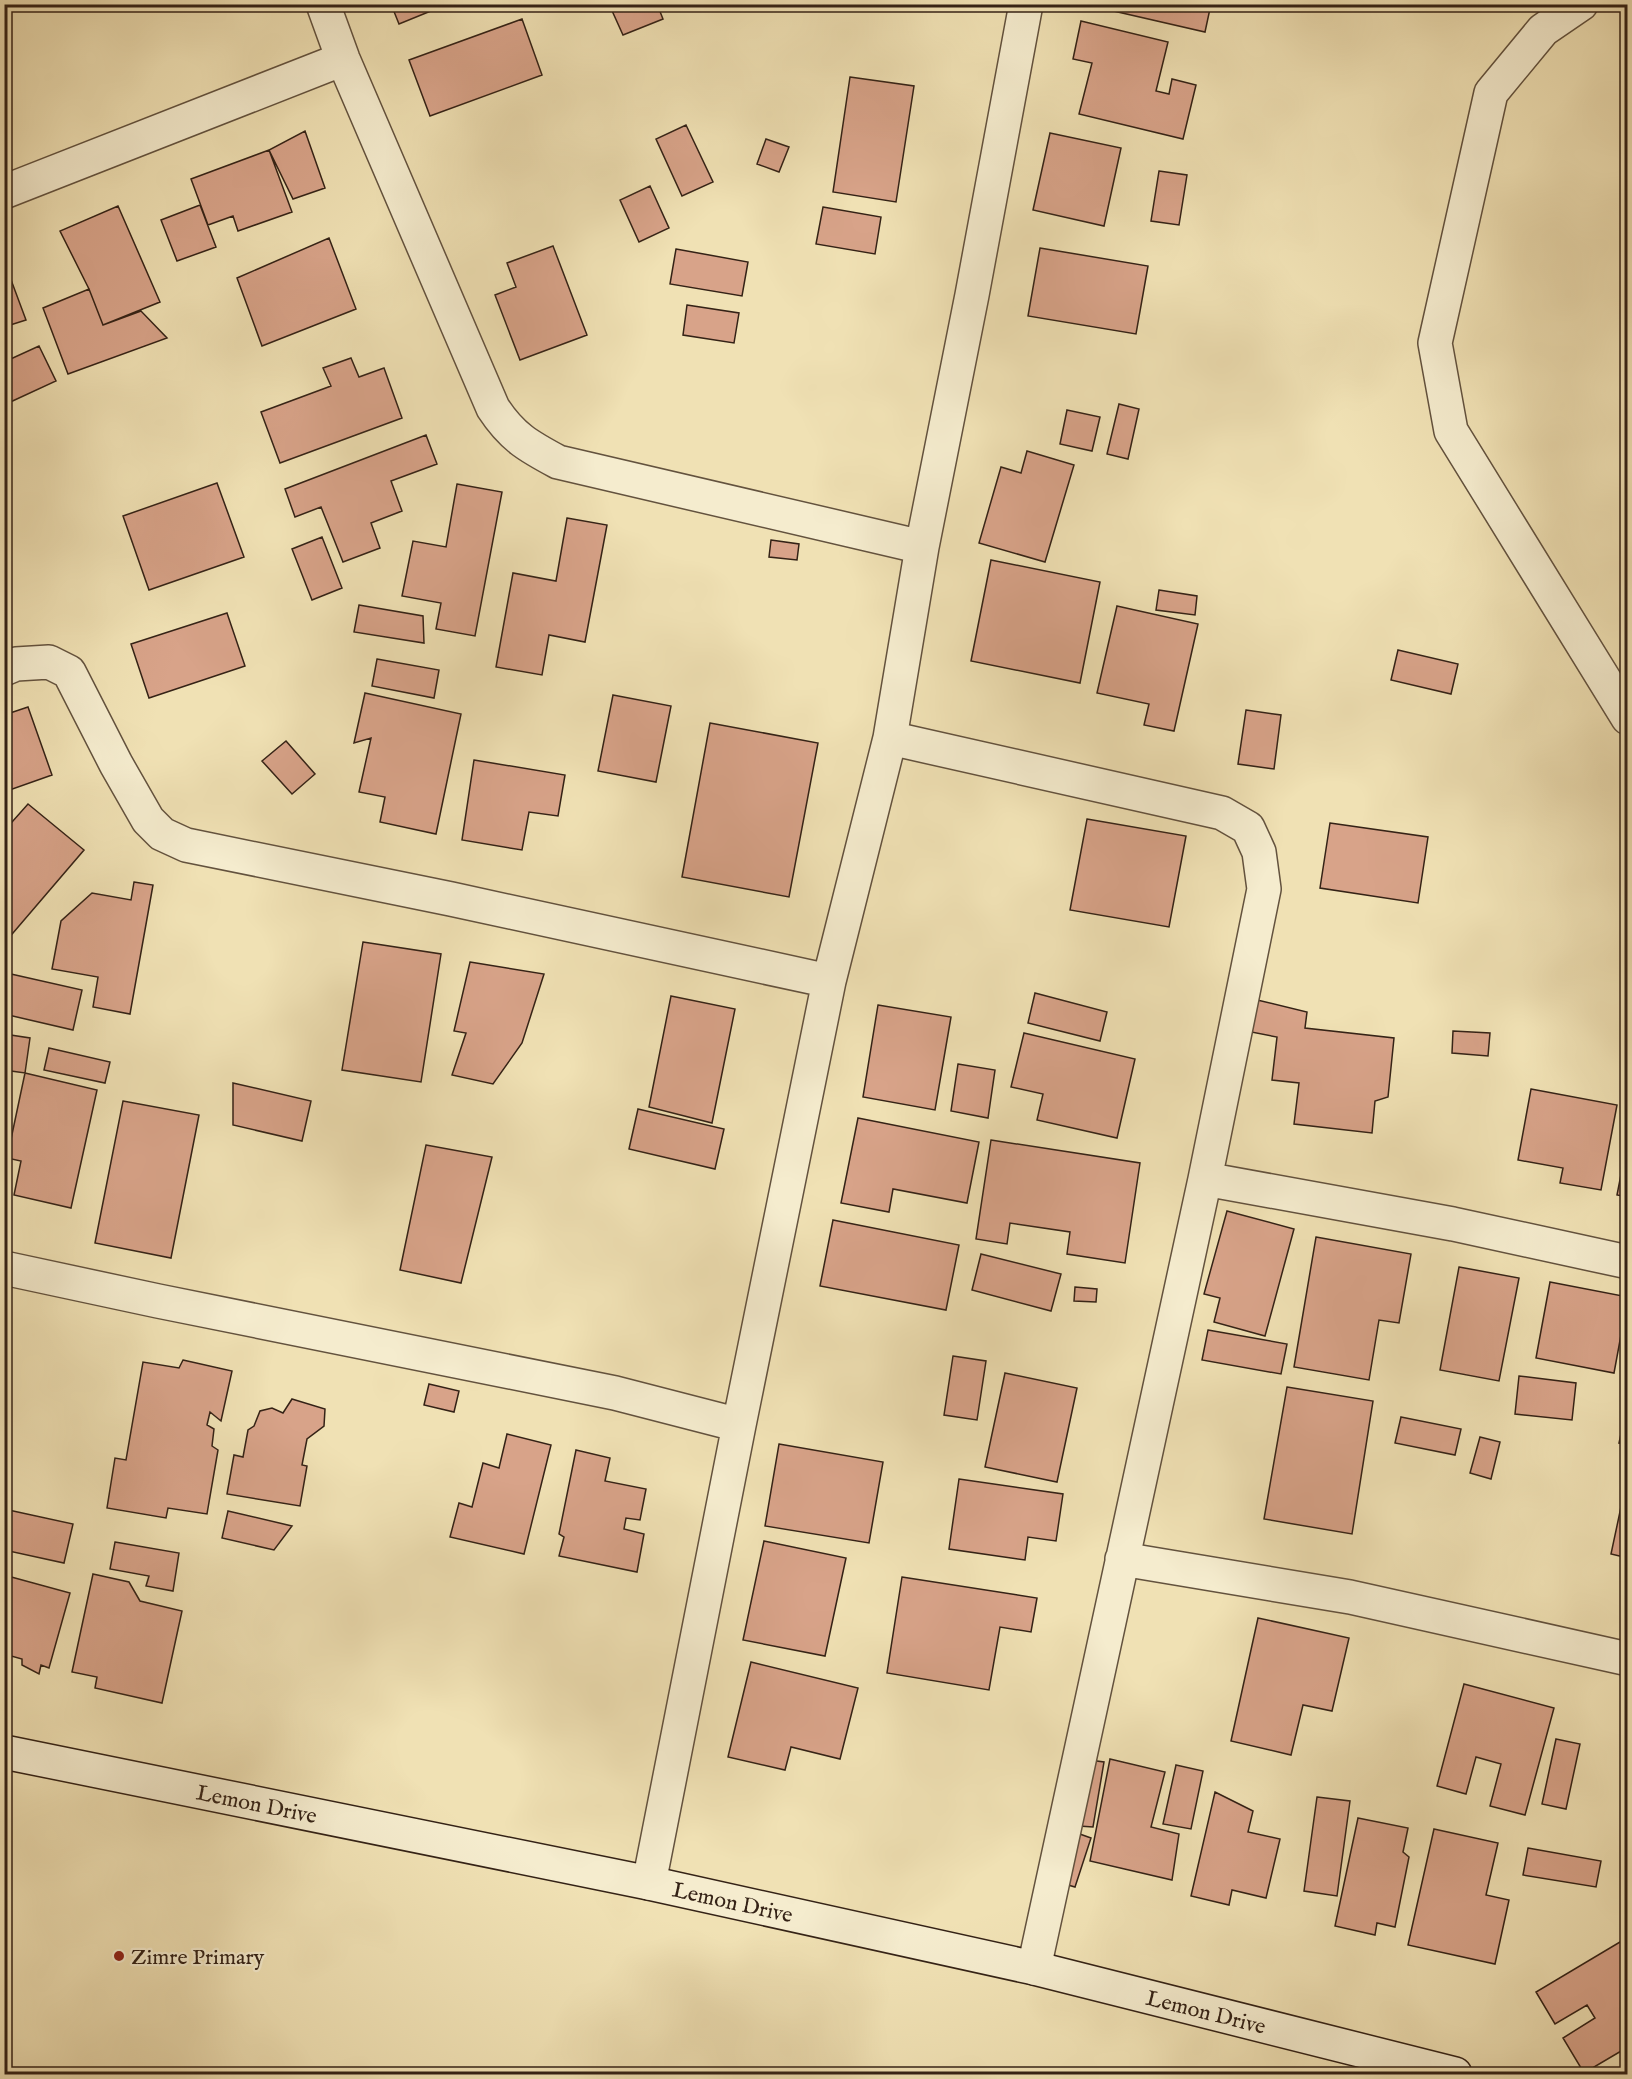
<svg xmlns="http://www.w3.org/2000/svg" width="1632" height="2079" font-family="'IM FELL English',serif">
<style>
.building{fill:#d8a389;stroke:#342216;stroke-width:1.5}
.lines{fill:none;stroke-linecap:round;stroke-linejoin:round}
.street-casing{stroke:#63523e;stroke-width:36}
.secondary-casing{stroke:#342216;stroke-width:36}
.street{stroke:#f5ecce;stroke-width:33}
.secondary{stroke:#f5ecce;stroke-width:33}
.poi-dot{fill:#8f2418;stroke:#f5ecce;stroke-width:2}
.labels{text-anchor:middle;stroke-width:4.5;stroke-linejoin:round;paint-order:stroke}
.street-label{font-size:22px;fill:#342216;stroke:#f5ecce}
.poi-label{font-size:22px;fill:#342216;stroke:#f5ecce;text-anchor:start}
</style>
<rect width="100%" height="100%" fill="#f0e1b4"/>
<filter id="stains"><feTurbulence type="fractalNoise" baseFrequency=".00333" numOctaves="4"/><feColorMatrix values="0 0 0 0 .2 0 0 0 0 .09 0 0 0 0 .02 0 0 0 .5 -.17"/></filter>
<radialGradient id="worn" r=".72"><stop offset=".6" stop-color="#630" stop-opacity="0"/><stop offset="1" stop-color="#630" stop-opacity=".3"/></radialGradient>
<path class="building" d="M391 4H448L399 24Z
M609 4H657L663 19 623 35Z
M1083 4H1211L1205 32Z
M522 19 542 75 430 116 409 60Z
M1081 21 1168 42 1156 91 1169 94 1172 79 1196 85 1183 139 1079 114 1092 63 1073 59Z
M850 77 914 86 896 202 833 192Z
M686 125 713 182 682 196 656 139Z
M305 131 325 188 293 199 269 150Z
M1050 133 1121 148 1104 226 1033 210Z
M766 139 789 147 779 172 757 164Z
M269 150 292 212 238 231 233 216 208 225 191 179Z
M1159 171 1187 175 1179 225 1151 221Z
M650 186 669 228 639 242 620 200Z
M200 205 216 247 177 261 161 220Z
M118 206 160 302 103 325 89 289 60 231Z
M823 207 881 217 875 254 816 244Z
M329 238 356 309 262 346 237 278Z
M553 246 587 335 520 360 495 295 516 287 507 263Z
M1040 248 1148 266 1136 334 1028 316Z
M676 249 748 262 742 296 670 284Z
M4 261 26 320 4 327Z
M89 289 103 325 141 311 167 338 68 374 43 308Z
M687 305 739 313 734 343 683 335Z
M39 346 56 381 6 404 4 362Z
M351 358 359 377 384 368 402 418 280 463 261 412 331 386 323 368Z
M1119 404 1139 409 1128 459 1107 454Z
M1067 410 1100 417 1092 451 1060 444Z
M426 435 437 464 391 481 402 511 371 523 380 548 343 562 321 507 295 517 285 489Z
M1027 451 1074 465 1045 562 979 543 1001 467 1021 473Z
M217 483 244 557 149 590 123 516Z
M457 484 502 492 475 636 436 629 441 603 402 596 413 541 446 547Z
M567 518 607 525 585 642 549 635 542 675 496 667 513 573 556 581Z
M322 537 342 588 312 600 292 549Z
M771 540 799 544 797 560 769 557Z
M991 560 1100 582 1080 683 971 661Z
M1159 590 1197 596 1195 615 1156 610Z
M359 605 423 616 424 643 354 632Z
M1117 606 1198 624 1174 731 1144 725 1149 704 1097 693Z
M227 613 245 666 149 698 131 644Z
M1398 650 1458 664 1451 694 1391 680Z
M377 659 439 670 434 698 372 686Z
M365 693 461 714 436 834 380 822 385 797 359 792 371 738 354 743Z
M613 695 671 706 656 782 598 771Z
M28 707 52 775 4 792V715Z
M1246 710 1281 715 1274 769 1238 764Z
M710 723 818 743 789 897 682 877Z
M286 741 315 774 292 794 262 761Z
M474 760 565 775 558 816 529 812 522 850 462 840Z
M28 804 84 850 7 940 4 938V831Z
M1087 819 1186 836 1169 927 1070 910Z
M1330 823 1428 837 1418 903 1320 888Z
M134 882 153 885 130 1014 93 1007 98 977 52 969 61 921 92 893 131 900Z
M363 942 441 954 421 1082 342 1070Z
M470 962 544 974 522 1043 493 1084 452 1075 466 1033 454 1031Z
M11 974 82 990 73 1030 4 1014V1005Z
M1035 993 1107 1012 1100 1041 1028 1023Z
M671 996 735 1009 712 1123 649 1107Z
M1253 999 1307 1012 1305 1028 1394 1038 1388 1097 1375 1101 1372 1133 1294 1124 1299 1083 1272 1080 1277 1037 1246 1031Z
M878 1005 951 1017 935 1110 863 1097Z
M1453 1031 1490 1033 1488 1056 1452 1053Z
M1024 1033 1135 1059 1117 1138 1037 1120 1043 1094 1011 1087Z
M4 1034 30 1038 25 1073 4 1070Z
M49 1048 110 1062 105 1083 44 1070Z
M958 1064 995 1070 988 1118 951 1111Z
M25 1073 97 1090 71 1208 14 1195 21 1161 7 1158Z
M233 1083 311 1101 302 1141 233 1125Z
M1531 1089 1617 1105 1601 1190 1560 1183 1563 1168 1518 1160Z
M123 1101 199 1115 171 1258 95 1243Z
M638 1109 724 1129 715 1169 629 1149Z
M858 1118 979 1142 967 1203 893 1189 889 1212 841 1203Z
M1628 1139V1197L1617 1195Z
M991 1140 1140 1163 1125 1263 1067 1254 1070 1232 1010 1223 1007 1244 976 1239Z
M426 1145 492 1157 461 1283 400 1270Z
M1227 1211 1294 1229 1265 1336 1214 1322 1220 1298 1204 1294Z
M833 1220 959 1245 946 1310 820 1286Z
M1316 1237 1411 1254 1399 1323 1379 1320 1369 1380 1294 1367Z
M981 1254 1061 1274 1051 1311 972 1290Z
M1459 1267 1519 1278 1499 1381 1440 1370Z
M1550 1282 1628 1297 1614 1373 1536 1358Z
M1075 1287 1097 1289 1096 1302 1074 1301Z
M1208 1330 1287 1344 1281 1374 1202 1360Z
M953 1356 986 1361 977 1420 944 1415Z
M183 1360 232 1371 221 1421 210 1412 207 1425 214 1429 212 1446 218 1450 207 1514 168 1508 166 1518 107 1508 115 1458 126 1460 143 1362 179 1368Z
M1005 1373 1077 1388 1057 1482 985 1467Z
M1519 1376 1576 1383 1572 1420 1515 1414Z
M429 1384 459 1391 454 1412 424 1405Z
M1287 1387 1373 1401 1352 1534 1264 1519Z
M292 1399 325 1409 324 1426 307 1439 302 1465 307 1466 300 1506 227 1494 234 1455 243 1457 248 1430 254 1426 260 1411 272 1408 283 1413Z
M1628 1401V1444L1619 1443Z
M1401 1417 1461 1429 1455 1455 1395 1443Z
M507 1434 551 1445 524 1554 450 1537 459 1503 472 1507 483 1463 499 1468Z
M1480 1437 1500 1442 1491 1479 1470 1473Z
M779 1444 883 1462 869 1543 765 1526Z
M576 1450 610 1458 605 1481 646 1489 640 1520 626 1518 624 1529 644 1534 637 1572 559 1556 564 1537 559 1534Z
M1628 1474V1558L1611 1554Z
M959 1479 1063 1494 1056 1541 1028 1537 1025 1560 949 1549Z
M4 1509 73 1524 64 1563 4 1550Z
M228 1511 292 1526 274 1550 222 1538Z
M764 1541 846 1558 825 1656 743 1640Z
M115 1542 179 1553 173 1591 146 1586 149 1576 110 1569Z
M93 1574 129 1582 140 1601 182 1611 162 1703 95 1688 97 1677 72 1672Z
M4 1575 70 1593 49 1668 41 1665 39 1674 22 1665V1659L4 1654Z
M902 1577 1037 1598 1031 1632 1000 1627 989 1690 887 1673Z
M1258 1618 1349 1638 1332 1711 1303 1705 1291 1755 1231 1741Z
M751 1662 858 1688 840 1759 791 1747 785 1770 728 1757Z
M1464 1684 1554 1708 1525 1815 1490 1806 1501 1764 1476 1757 1466 1794 1437 1786Z
M1556 1739 1580 1744 1566 1809 1542 1804Z
M1110 1759 1165 1772 1151 1827 1179 1834 1172 1880 1090 1861Z
M1089 1760 1104 1762 1093 1827 1079 1826Z
M1176 1765 1203 1771 1191 1829 1163 1824Z
M1215 1792 1253 1811 1248 1832 1280 1839 1266 1898 1232 1890 1229 1905 1191 1896Z
M1317 1797 1350 1801 1337 1896 1304 1891Z
M1358 1818 1408 1828 1403 1852 1409 1857 1395 1927 1377 1923 1375 1935 1335 1926Z
M1434 1829 1498 1843 1486 1895 1509 1900 1495 1964 1408 1945Z
M1077 1833 1091 1838 1075 1887 1061 1883Z
M1528 1848 1601 1861 1596 1887 1523 1875Z
M1625 1939 1628 1942V1979L1624 1981 1628 1987V2047L1584 2073 1563 2038 1595 2018 1587 2005 1555 2024 1536 1992Z"/>
<g class="lines">
<g class="street-casing">
<path id="street" d="M323 4 343 59 493 408C512 437 528 446 558 462L922 547
M1581 4 1543 30 1491 93 1435 343 1451 431 1628 718
M4 192 343 59
M4 669 16 664 49 662 69 672 116 764 148 820 162 834 186 845 451 899 829 981
M890 738 1222 813 1248 828 1259 852 1264 889 1205 1179 1034 1968
M1205 1179 1453 1224 1628 1262
M4 1268 158 1301 615 1393 739 1425
M1122 1559 1350 1597 1628 1659
M649 1883 739 1425 829 981 890 738 922 547 972 295 1026 4"/>
</g>
<g class="secondary-casing">
<g id="secondary">
<path id="s1" d="M4 1752 649 1883 1034 1968 1455 2074"/>
</g>
</g>
<use href="#street" class="street"/>
<use href="#secondary" class="secondary"/>
</g>
<circle class="poi-dot" cx="119" cy="1956" r="6"/>
<g class="labels">
<g class="street-label">
<text dy="8" stroke="none"><textPath href="#s1" startOffset="258">Lemon Drive</textPath></text>
<text dy="8" stroke="none"><textPath href="#s1" startOffset="744">Lemon Drive</textPath></text>
<text dy="8" stroke="none"><textPath href="#s1" startOffset="1230">Lemon Drive</textPath></text>
</g>
<g class="poi-label">
<text x="131" y="1964">Zimre Primary</text>
</g>
</g>
<rect width="1632" height="2079" fill="none" stroke="#f0e1b4" stroke-width="24"/>
<rect x="6" y="6" width="1620" height="2067" fill="none" stroke="#342216" stroke-width="3"/>
<rect x="12" y="12" width="1608" height="2055" fill="none" stroke="#342216" stroke-width="1.5"/>
<rect width="100%" height="100%" filter="url(#stains)"/>
<rect width="100%" height="100%" fill="url(#worn)"/>
</svg>
